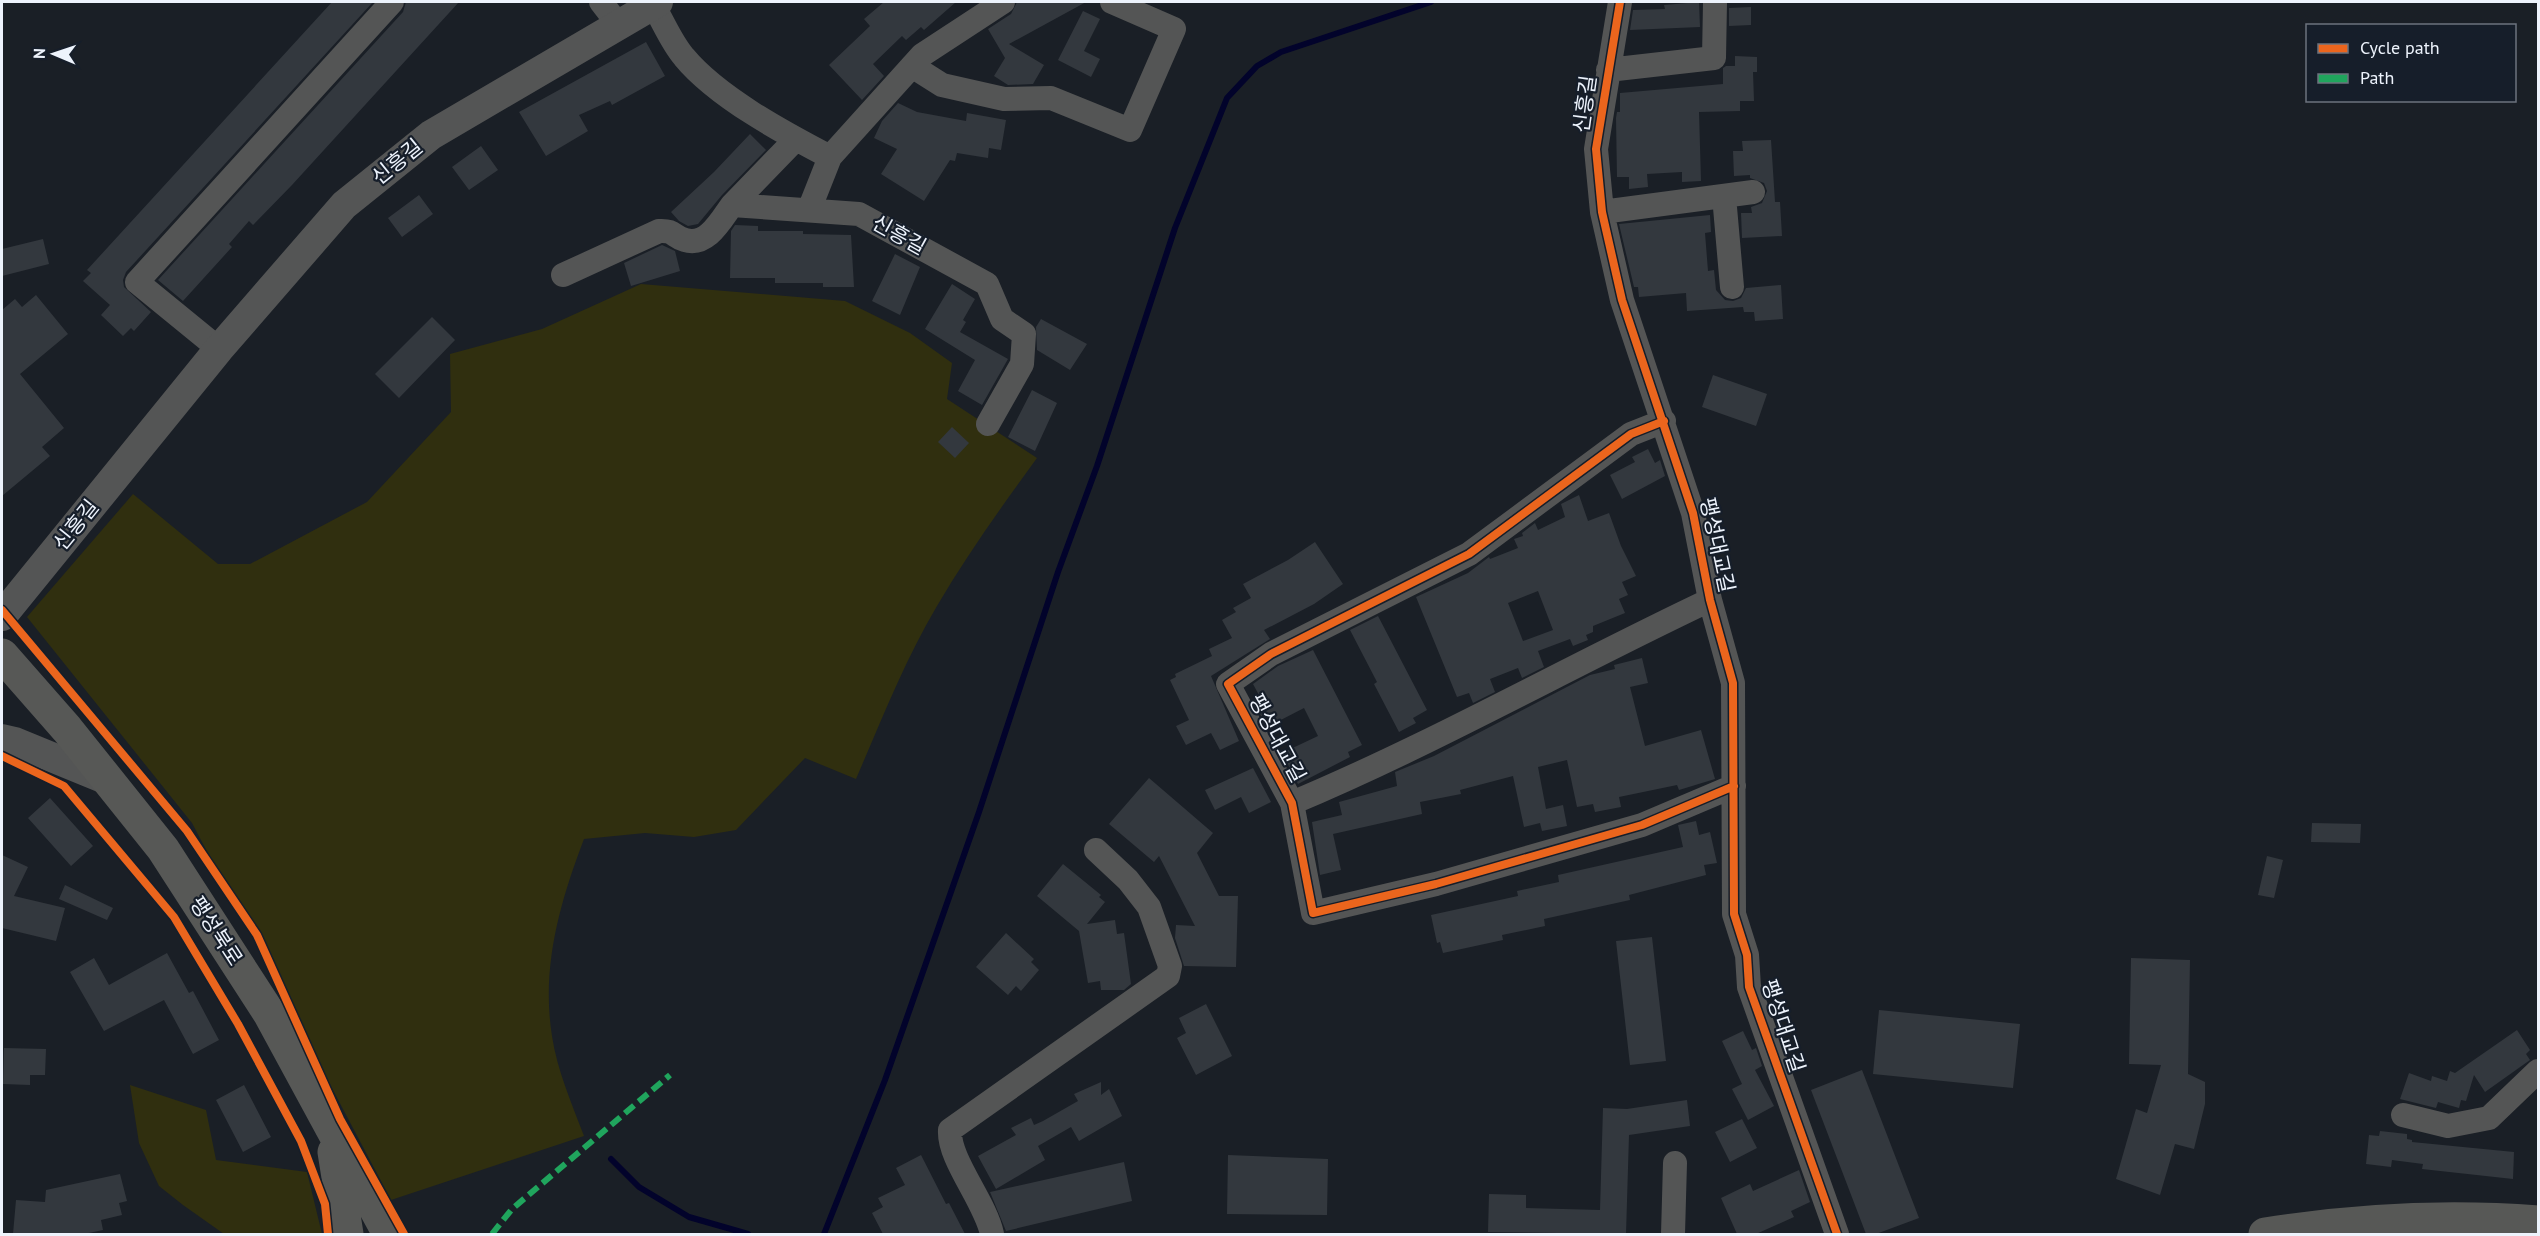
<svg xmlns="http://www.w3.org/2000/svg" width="2540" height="1236" font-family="'PT Sans','Noto Sans KR',sans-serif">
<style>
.green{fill:#302f0f}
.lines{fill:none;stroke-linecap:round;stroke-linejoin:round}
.stream{stroke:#02032b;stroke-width:6}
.building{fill:#33383e;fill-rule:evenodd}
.minor{stroke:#545555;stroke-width:24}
.tertiary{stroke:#545555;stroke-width:30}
.secondary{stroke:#575856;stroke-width:33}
.quiet{stroke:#20a55d;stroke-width:6;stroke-dasharray:12 6;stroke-linecap:butt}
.cycleway-casing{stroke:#161e2a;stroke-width:11}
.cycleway{stroke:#eb651d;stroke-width:8}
.labels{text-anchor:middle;stroke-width:4.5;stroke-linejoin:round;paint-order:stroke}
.street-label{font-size:21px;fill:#edf3fc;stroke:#161e2a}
</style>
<rect width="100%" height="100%" fill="#1a1f26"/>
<path class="green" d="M641 284 845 301 910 333 952 363 947 399 1037 458C1002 506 967 555 937 606 905 660 881 721 856 779L805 758 736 830 694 837 645 833 584 839C560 902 541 967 552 1036 557 1070 572 1104 584 1136L391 1200 192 823 27 617 133 494 218 564H250L367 502 451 412 450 354 542 329Z
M130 1085 206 1110 216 1160 307 1172 322 1234H224L183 1205 159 1186 139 1143Z"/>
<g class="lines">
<path class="stream" d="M611 1159 639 1187 689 1217 748 1234
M824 1234 885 1080 979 812 1058 572 1097 466 1175 228 1227 98 1257 66 1281 52 1431 2"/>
</g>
<path class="building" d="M332 2H373L126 272 123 280 124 287 151 312 134 331 131 328 123 336 101 315 110 305 83 281 91 273 87 270Z
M406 2H459L292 185 253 225 249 221 229 244 232 247 183 301 158 280 403 12Z
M884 2H956L924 30 921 27 906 40 902 36 873 64 884 76 862 100 829 65 870 26 864 19Z
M1017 2H1086L1009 44 1044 65 1033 84 1008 85 994 76 1005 58 988 29 1011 14Z
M1699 2 1700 27 1630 30 1633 10 1665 9 1664 5Z
M1751 7V25L1729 26V8Z
M1083 11 1100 19 1084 51 1100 59 1091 77 1058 60Z
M646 42 665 76 612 105 610 101 579 115 588 131 546 156 519 112Z
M1735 56 1757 57V72H1753L1754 101H1740V111L1699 112 1701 181 1682 182V172L1647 174 1648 187 1629 189V177H1617L1616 118 1617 112H1620V93L1723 84V68L1726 66H1735Z
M898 103 917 112 966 121 967 113 1006 120 1001 150 989 148 988 158 957 153 955 161 950 160 924 201 881 174 897 149 874 138 882 121Z
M750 134 766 150 722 195 698 224 688 226 679 221 671 212 714 172Z
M1771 140 1775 202H1780L1782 236 1742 238 1741 213H1752L1751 207 1762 203 1767 191 1764 183 1750 178V175L1734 176 1733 151H1743L1742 141Z
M481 146 498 170 469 190 452 167Z
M419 195 433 214 402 237 388 218Z
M1710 215 1711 232 1705 233 1708 271 1714 270 1716 290 1725 300 1733 301 1741 298 1746 288 1781 285 1783 319 1755 321 1754 312H1744L1743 307 1687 311 1686 293 1639 297 1638 287H1634L1619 224Z
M735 225 758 226V231H803V234L851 235 854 287H823V283H775V278H730L731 231Z
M43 239 49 264 2 276V249Z
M662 245 675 251 680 271 631 286 624 263Z
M895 254 920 267 900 315 872 301Z
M952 284 975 299 963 320 966 322 960 332 1008 359 982 405 958 391 975 360 925 329Z
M36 295 68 334 20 374 64 428 42 447 50 456 2 496V310L15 299 22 307Z
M432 317 455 340 399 398 375 374Z
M1041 319 1087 344 1070 370 1037 350 1036 327Z
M1713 375 1767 394 1756 426 1702 407Z
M1032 390 1057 403 1035 451 1008 437Z
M952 427 969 443 955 458 938 442Z
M1648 449 1655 463 1660 460 1665 476 1622 499 1610 475 1635 462 1632 457Z
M1579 495 1588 521 1609 513 1621 546 1636 576 1622 582 1628 595 1619 599 1625 613 1593 626V632L1586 635 1588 640 1573 646 1570 639 1538 651 1544 667 1522 678 1518 668 1490 679 1495 692 1473 703 1469 693 1457 697 1416 597 1468 573 1489 557 1490 559 1518 548 1514 539 1523 536 1522 533 1535 523 1538 530 1565 517 1561 504ZM1538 591 1553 630 1523 641 1508 603Z
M1315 542 1343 584 1314 604 1264 630 1270 639 1211 676 1239 741 1220 750 1211 733 1186 745 1176 726 1189 720 1170 680 1176 677 1175 674 1212 656 1209 649 1232 638 1222 620 1236 612 1233 608 1251 598 1243 584 1288 560Z
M1378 616 1427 710 1413 718 1416 723 1399 732 1374 684 1377 682 1350 630Z
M1313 650 1362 745 1348 752 1350 757 1298 784 1282 753 1318 736 1304 708 1273 724 1269 717 1263 720 1253 700 1260 697 1253 684 1278 666Z
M1642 658 1648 683 1630 687 1645 746 1701 730 1715 779 1679 790 1677 785 1619 797 1621 807 1595 812 1593 804 1577 807 1567 760 1538 767 1546 809 1563 805 1567 826 1542 831 1540 823 1524 827 1513 776 1460 790 1461 794 1420 802 1422 814 1333 834 1341 870 1320 875 1312 822 1342 815 1339 802 1397 786 1395 772 1434 756 1590 675 1615 669 1614 665Z
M1253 768 1271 802 1249 813 1241 797 1215 810 1205 790Z
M1149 778 1213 833 1197 853 1219 896H1238L1236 967 1184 966 1175 938 1176 925 1195 926 1159 856 1154 862 1109 824Z
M50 798 93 846 71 866 28 818Z
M1696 821 1699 835 1710 832 1717 863 1704 865 1706 875 1629 895 1630 900 1544 919 1545 926 1502 935 1503 940 1443 953 1440 942 1437 943 1431 915 1518 896 1517 891 1559 882 1558 875 1683 847 1678 825Z
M2312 823 2361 824 2360 843 2311 842Z
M2 855 28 867 14 896 65 908 56 941 2 928Z
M2267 856 2283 860 2274 898 2258 895Z
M1063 864 1101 895 1099 897 1105 902 1087 924 1115 920 1117 934 1124 933 1131 984 1124 990H1101L1100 981 1088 983 1079 931 1037 896Z
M65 885 113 908 107 920 59 899Z
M1006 933 1034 959 1031 962 1039 970 1021 991 1016 986 1008 995 976 967Z
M1652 937 1666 1061 1630 1065 1616 941Z
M167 953 189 993 193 991 219 1040 193 1054 164 1000 104 1031 70 972 94 958 109 985Z
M2131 958 2190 960 2188 1074 2205 1082V1104L2194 1149 2175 1144 2160 1195 2116 1179 2136 1109 2147 1113 2161 1065 2129 1064Z
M1206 1004 1232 1056 1196 1075 1177 1038 1186 1033 1179 1018Z
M1879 1010 2020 1024 2013 1088 1873 1074Z
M2517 1030 2530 1050 2526 1054 2530 1060 2485 1092 2474 1075 2466 1101 2461 1100 2459 1108 2438 1102 2436 1108 2400 1099 2409 1073 2431 1081 2432 1076 2447 1081 2450 1071 2455 1073Z
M1743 1031 1752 1050 1756 1048 1762 1066 1755 1070 1774 1106 1748 1120 1732 1089 1742 1084 1722 1041Z
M4 1048 46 1049 45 1075H30V1085L3 1084Z
M1862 1070 1919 1218 1876 1234H1866L1811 1090Z
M1101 1082V1095L1109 1089 1122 1116 1079 1141 1071 1127 1038 1146 1045 1160 996 1189 978 1156 1016 1135 1011 1128 1031 1118 1034 1125 1043 1121 1078 1101 1074 1094Z
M244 1085 271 1137 243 1152 216 1100Z
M1687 1100 1690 1126 1629 1135 1626 1234 1488 1232 1489 1194 1526 1195V1208L1600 1210 1603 1108 1627 1109Z
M1742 1119 1757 1148 1730 1162 1715 1132Z
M2380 1131 2407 1134V1139L2412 1140V1142L2514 1152 2513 1179 2422 1169 2423 1164 2392 1160 2391 1167 2366 1164 2369 1135 2379 1136Z
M921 1155 946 1204 949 1203 965 1234H883L872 1213 883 1207 878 1198 905 1185 896 1168Z
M1228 1155 1328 1159 1327 1215 1227 1214Z
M1124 1162 1132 1201 1006 1231 990 1192Z
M1799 1170 1810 1202 1791 1211 1794 1217 1756 1234H1737L1721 1198 1750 1184 1753 1191Z
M120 1174 127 1201 119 1203 122 1215 101 1220 103 1230 84 1234H13L16 1200 45 1202 46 1190Z"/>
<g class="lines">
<path class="minor" d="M601 2 618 24
M1620 2 1596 149 1602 212 1622 300 1693 513 1710 600 1733 683 1734 914 1747 955 1749 987 1837 1234
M653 5C663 21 671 42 684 57 717 97 784 133 830 157
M912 66 942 85 1004 99 1051 98 1130 130 1174 29 1112 2
M1608 70 1714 58 1715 2
M796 139 732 205 859 214 987 284 1002 319 1024 334 1022 364 988 424
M1724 196 1732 287
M809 210 830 157 922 55 1003 2
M1602 212 1753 192
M563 275 659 231C675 230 673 237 685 240 707 247 721 220 732 205
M219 349 137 282 392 2
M1664 421 1631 434 1469 554 1271 654 1228 684 1292 803 1313 913 1436 884 1642 825 1734 786
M1292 803C1435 743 1570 666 1710 600
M2403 1115 2448 1126 2489 1118 2538 1071
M992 1234C985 1201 948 1159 950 1130L1168 976 1170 966 1149 907 1128 880 1096 850
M1673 1234 1675 1163"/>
<path class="tertiary" d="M2 616 219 349 344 205 431 135 658 2
M2 739 15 742 105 779"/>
<path class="secondary" d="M2 655 67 729 163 849 269 1013 389 1234
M334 1152 347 1234
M2265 1234C2354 1220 2448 1215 2538 1222"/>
<path class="quiet" d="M492 1234 512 1209 670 1075"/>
<g class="cycleway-casing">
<path id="cycleway" d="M1620 2 1596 149 1602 212 1622 300 1693 513 1710 600 1733 683 1734 914 1747 955 1749 987 1837 1234
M1664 421 1631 434 1469 554 1271 654 1228 684 1292 803 1313 913 1436 884 1642 825 1734 786
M2 610 187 831 257 935 340 1119 404 1234
M2 756 64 786 174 917 238 1024 301 1141 325 1204 328 1234"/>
</g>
<use href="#cycleway" class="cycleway"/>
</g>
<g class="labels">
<g class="street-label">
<text transform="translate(1585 104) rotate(-82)" y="7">신흥길</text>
<text transform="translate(397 162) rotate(-39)" y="7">신흥길</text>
<text transform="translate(899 235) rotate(29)" y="7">신흥길</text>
<text transform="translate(76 525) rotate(-51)" y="7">신흥길</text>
<text transform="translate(1717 545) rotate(78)" y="7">팽성대교길</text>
<text transform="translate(1277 738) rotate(62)" y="7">팽성대교길</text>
<text transform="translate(216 931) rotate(57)" y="7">팽성북로</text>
<text transform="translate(1783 1026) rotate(72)" y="7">팽성대교길</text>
</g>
</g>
<rect width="2540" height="1236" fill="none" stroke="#edf3fc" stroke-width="6"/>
<rect x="2306" y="24" width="210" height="78" fill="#161e2a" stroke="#6c737e" stroke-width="1.5"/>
<rect x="2318" y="44" width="30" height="9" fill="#eb651d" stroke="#6c737e" stroke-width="1.5"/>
<text x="2360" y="54" font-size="18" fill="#edf3fc">Cycle path</text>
<rect x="2318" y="74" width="30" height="9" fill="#20a55d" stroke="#6c737e" stroke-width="1.5"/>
<text x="2360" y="84" font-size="18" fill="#edf3fc">Path</text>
<g transform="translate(54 54) rotate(272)" stroke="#161e2a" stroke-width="4.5" paint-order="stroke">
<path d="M0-4.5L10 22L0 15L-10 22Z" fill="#edf3fc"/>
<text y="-9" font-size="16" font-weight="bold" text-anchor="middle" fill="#edf3fc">N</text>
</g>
</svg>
